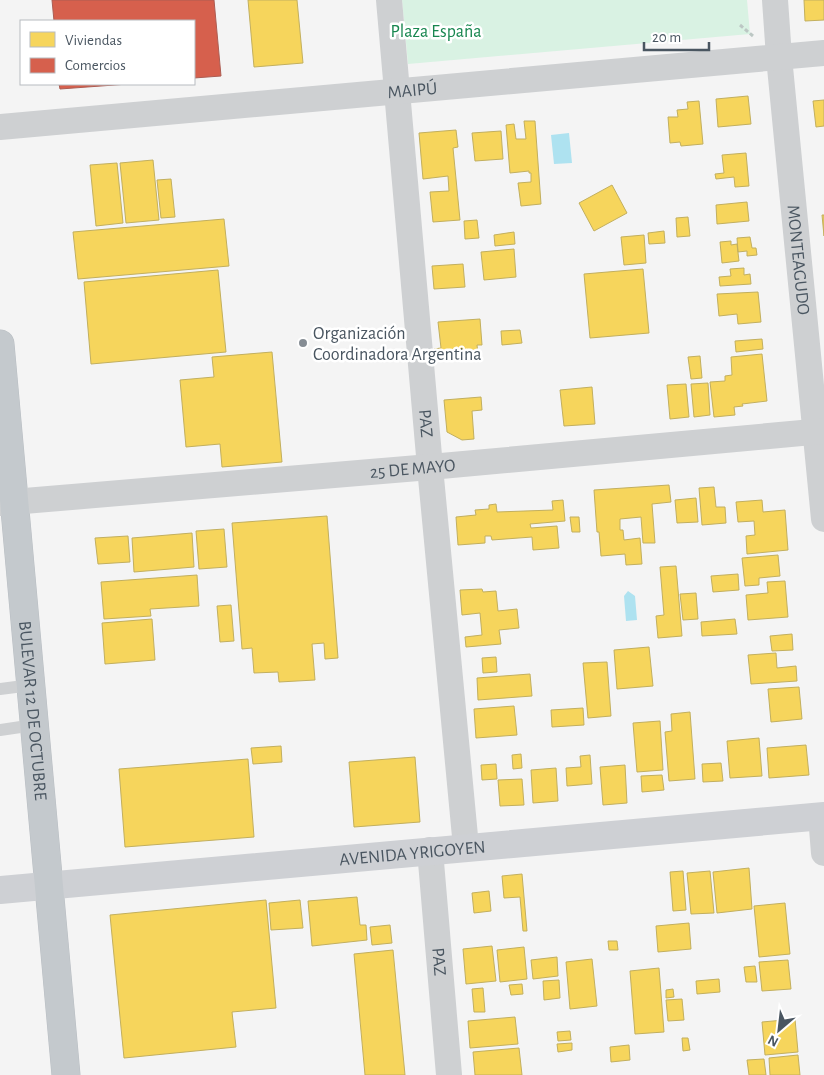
<svg xmlns="http://www.w3.org/2000/svg" width="824" height="1075" font-family="'Alegreya Sans',sans-serif">
<style>
.green{fill:#d9f2e3}
.water{fill:#aee2f0}
.homes{fill:#f6d55c;stroke:#c2af5e}
.shops{fill:#d6604d;stroke:#ac5d53}
.lines{fill:none;stroke-linecap:round;stroke-linejoin:round}
.trunk-casing{stroke:#b9bec3;stroke-width:29}
.path{stroke:#bcc7c4;stroke-width:3;stroke-dasharray:4 2.5;stroke-linecap:butt}
.service{stroke:#ced0d2;stroke-width:12}
.minor{stroke:#ced0d2;stroke-width:26}
.secondary{stroke:#ced0d4;stroke-width:28}
.trunk{stroke:#c4c9cd;stroke-width:28}
.poi-dot{fill:#868d94;stroke:#fff;stroke-width:2}
.labels{text-anchor:middle;stroke-width:5;stroke-linejoin:round;paint-order:stroke}
.park-label{font-size:18px;fill:#17864f;stroke:#fff}
.street-label{font-size:18px;fill:#4a5661;stroke:#fff}
.poi-label{font-size:18px;fill:#4a5661;stroke:#fff;text-anchor:start}
</style>
<rect width="100%" height="100%" fill="#f4f4f4"/>
<path class="green" d="M402 0H747L750 34 408 64Z"/>
<path class="water" d="M569 133 572 163 554 164 551 135Z
M628 591 635 596 637 620 626 621 624 596Z"/>
<path class="homes" d="M248 0H297L303 63 254 67Z
M804 0H824V20L805 21Z
M748 96 751 124 718 127 716 99Z
M824 100V126L816 127 813 101Z
M699 101 703 144 681 146 680 142 670 143 668 117H678L677 110 688 109 687 102Z
M524 121H535L541 204 521 206 518 183 531 182V173H529V171L510 173 506 125 514 124 516 139H526Z
M456 130 458 147 453 148 460 220 433 222 430 192 449 191 448 176 423 179 419 133Z
M501 131 503 159 475 161 472 133Z
M746 153 749 186 735 187 734 177 716 179 715 174 724 173 722 155Z
M153 160 159 220 126 223 120 163Z
M117 163 123 223 96 226 90 165Z
M171 179 175 217 161 218 157 180Z
M612 185 627 213 594 231 579 203Z
M747 202 749 221 717 224 716 205Z
M822 215H824V236Z
M688 217 690 236 677 237 676 218Z
M224 219 229 266 78 279 73 232Z
M477 220 479 238 465 239 464 221Z
M664 231 665 243 649 244 648 233Z
M514 232 515 244 495 246 494 235Z
M644 235 646 263 624 265 621 237Z
M750 237 752 248H756L757 255 747 256V251L738 252 737 238Z
M731 241V245L737 244 739 261 722 263 720 242Z
M514 249 516 277 484 280 481 252Z
M463 264 465 287 434 289 432 266Z
M744 268V275L750 274 751 284 720 286 719 277 731 276 730 269Z
M643 269 649 333 590 338 584 274Z
M218 270 226 352 91 364 84 282Z
M758 292 761 322 738 324 737 314 719 316 717 294Z
M480 319 482 345H477L478 354 435 358 434 349 441 348 438 322Z
M520 330 522 343 502 345 501 331Z
M762 339 763 349 736 352 735 341Z
M272 352 282 462 222 467 220 444 186 447 180 380 214 377 212 357Z
M762 354 767 401 742 404 743 406 734 407 735 415 714 417 710 382 725 381V376L732 375 731 357Z
M700 356 702 378 691 379 688 357Z
M708 383 710 415 694 417 691 384Z
M686 384 689 417 670 419 667 385Z
M592 387 595 424 564 426 560 390Z
M481 397 482 410 472 411 474 439 462 440 447 432 444 400Z
M669 485 671 502 652 504 655 543H643L641 517 620 519V530H623L624 540 640 538 642 564 626 565 625 554 601 556 599 532H597L594 490Z
M714 487 716 507H725L726 523 702 525 699 488Z
M696 498 698 522 677 523 675 500Z
M563 500 565 521 530 524 531 528 557 526 559 548 533 550 532 537 492 540 491 536H485V543L458 545 456 517 476 515 475 510 489 509V505L496 504 497 512 553 510 552 501Z
M762 500 763 512 785 510 788 550 747 554 746 536 755 535 754 521 738 522 736 502Z
M327 516 338 658 325 659 324 643 312 644 315 680 279 682 278 672 254 673 252 648 242 649 232 523Z
M570 517H579L580 532H572Z
M224 529 227 567 199 569 196 531Z
M192 533 194 567 134 572 132 538Z
M128 536 130 562 98 564 95 538Z
M778 555 780 576 759 578V585L745 586 742 558Z
M676 566 682 636 658 638 656 616 664 615 660 567Z
M738 574 739 590 713 592 711 576Z
M197 575 199 606 150 609 151 616 104 619 101 582Z
M785 581 788 617 748 620 746 595 768 593 767 582Z
M482 589 483 592 496 591 498 611 517 609 519 628 499 630 501 644 466 647 465 637 482 635 480 613 462 615 460 590Z
M696 593 698 619 683 620 680 594Z
M231 605 234 641 220 642 217 606Z
M152 619 155 660 105 664 102 623Z
M735 619 737 634 702 636 701 622Z
M792 634 793 650 772 651 770 636Z
M649 647 653 686 617 689 614 650Z
M776 653 777 668 796 666 797 681 751 684 748 655Z
M496 657 497 672 483 673 482 658Z
M607 662 611 716 588 718 583 663Z
M530 674 532 696 478 700 477 678Z
M799 687 802 719 771 722 768 689Z
M514 706 517 735 476 738 474 709Z
M583 708 584 725 552 727 551 710Z
M690 712 695 779 669 781 665 732 672 731 671 714Z
M660 721 663 770 637 772 633 723Z
M759 738 762 776 730 778 727 741Z
M806 745 809 775 769 778 767 748Z
M281 746 282 762 253 764 251 748Z
M521 754 522 768 513 769 512 755Z
M590 755 592 784 567 786 566 768 581 767 580 756Z
M415 757 420 822 354 827 349 762Z
M248 759 254 837 125 847 119 769Z
M721 763 723 781 703 782 702 764Z
M496 764 497 779 482 780 481 765Z
M625 765 627 803 603 805 600 767Z
M556 768 558 801 533 803 531 770Z
M662 775 664 790 642 792 641 776Z
M522 779 524 805 500 806 498 780Z
M749 868 752 909 717 913 713 872Z
M683 871 686 910 673 911 670 872Z
M710 871 714 913 691 914 687 873Z
M522 874 527 931H523L520 897 504 898 502 876Z
M489 891 491 911 474 913 472 893Z
M357 897 360 925H366L367 940 312 946 308 901Z
M266 900 276 1008 232 1012 236 1047 124 1058 110 915Z
M300 900 303 928 271 930 269 903Z
M785 903 790 954 759 957 754 906Z
M689 923 691 949 658 952 656 926Z
M390 925 392 943 372 945 370 927Z
M608 941H617L618 950H609Z
M492 946 496 981 466 984 463 949Z
M524 947 527 979 500 982 497 950Z
M393 950 405 1075H365L354 954Z
M557 957 558 976 533 979 531 960Z
M592 959 597 1006 570 1009 566 962Z
M788 960 791 989 762 991 759 962Z
M755 966 757 982H746L744 967Z
M659 968 664 1032 635 1034 630 971Z
M719 979 720 992 697 994 696 981Z
M559 980 560 998 544 1000 543 981Z
M522 984 523 994 511 995 509 985Z
M483 988 485 1012H474L472 989Z
M673 989 674 997 666 998V990Z
M682 999 684 1020 668 1021 666 1000Z
M515 1017 518 1044 470 1048 468 1021Z
M795 1019 798 1052 765 1055 762 1022Z
M570 1031 571 1040 558 1041 557 1032Z
M682 1038H688L690 1050 683 1051Z
M572 1043V1050L558 1052 557 1044Z
M629 1045 630 1060 611 1062 610 1047Z
M519 1048 522 1075H475L473 1052Z
M798 1055 800 1075H770L769 1058Z
M764 1059 766 1075H749L747 1060Z"/>
<path class="shops" d="M52 0H214L221 76 194 78V21H54Z
M59 84H128L60 89Z"/>
<g class="lines">
<g class="trunk-casing">
<g id="trunk">
<path id="s7" d="M0 344 66 1075"/>
</g>
</g>
<path class="path" d="M740 25 753 36"/>
<path class="service" d="M0 689 31 685
M0 730 34 725"/>
<g class="minor">
<path id="s1" d="M389 0 430 467 466 847"/>
<path id="s2" d="M775 0 779 57 824 519"/>
<path id="s3" d="M0 127 824 53"/>
<path id="s4" d="M0 503 430 467 824 431"/>
<path d="M821 816 824 853"/>
<path id="s5" d="M430 850 449 1075"/>
</g>
<path class="secondary" id="s6" d="M0 890 824 816"/>
<use href="#trunk" class="trunk"/>
</g>
<circle class="poi-dot" cx="303" cy="343" r="5"/>
<g class="labels">
<g class="park-label">
<text x="436" y="37">Plaza España</text>
</g>
<g class="street-label">
<text dy="6" stroke="none"><textPath href="#s3" startOffset="414">MAIPÚ</textPath></text>
<text dy="6" stroke="none"><textPath href="#s2" startOffset="261">MONTEAGUDO</textPath></text>
<text dy="6" stroke="none"><textPath href="#s1" startOffset="425">PAZ</textPath></text>
<text dy="6" stroke="none"><textPath href="#s4" startOffset="414">25 DE MAYO</textPath></text>
<text dy="6" stroke="none"><textPath href="#s7" startOffset="368">BULEVAR 12 DE OCTUBRE</textPath></text>
<text dy="6" stroke="none"><textPath href="#s6" startOffset="414">AVENIDA YRIGOYEN</textPath></text>
<text dy="6" stroke="none"><textPath href="#s5" startOffset="112">PAZ</textPath></text>
</g>
<g class="poi-label">
<text x="313" y="339">Organización<tspan x="313" dy="21">Coordinadora Argentina</tspan></text>
</g>
</g>
<rect x="20" y="20" width="175" height="65" fill="#ffffff" stroke="#b7bbc0"/>
<rect x="30" y="32" width="25" height="15" fill="#f6d55c" stroke="#b7bbc0"/>
<text x="65" y="45" font-size="15" fill="#4a5661">Viviendas</text>
<rect x="30" y="58" width="25" height="15" fill="#d6604d" stroke="#b7bbc0"/>
<text x="65" y="70" font-size="15" fill="#4a5661">Comercios</text>
<g transform="translate(779 1030) rotate(208)" stroke="#ffffff" stroke-width="4" paint-order="stroke">
<path d="M0-4L9 19L0 12L-9 19Z" fill="#4a5661"/>
<text y="-8" font-size="14" font-weight="bold" text-anchor="middle" fill="#4a5661">N</text>
</g>
<path d="M644 42v8h65v-8" fill="none" stroke="#4a5661" stroke-width="2.5"/>
<text x="652" y="42" font-size="15" fill="#4a5661" stroke="#ffffff" stroke-width="4" paint-order="stroke">20 m</text>
</svg>
